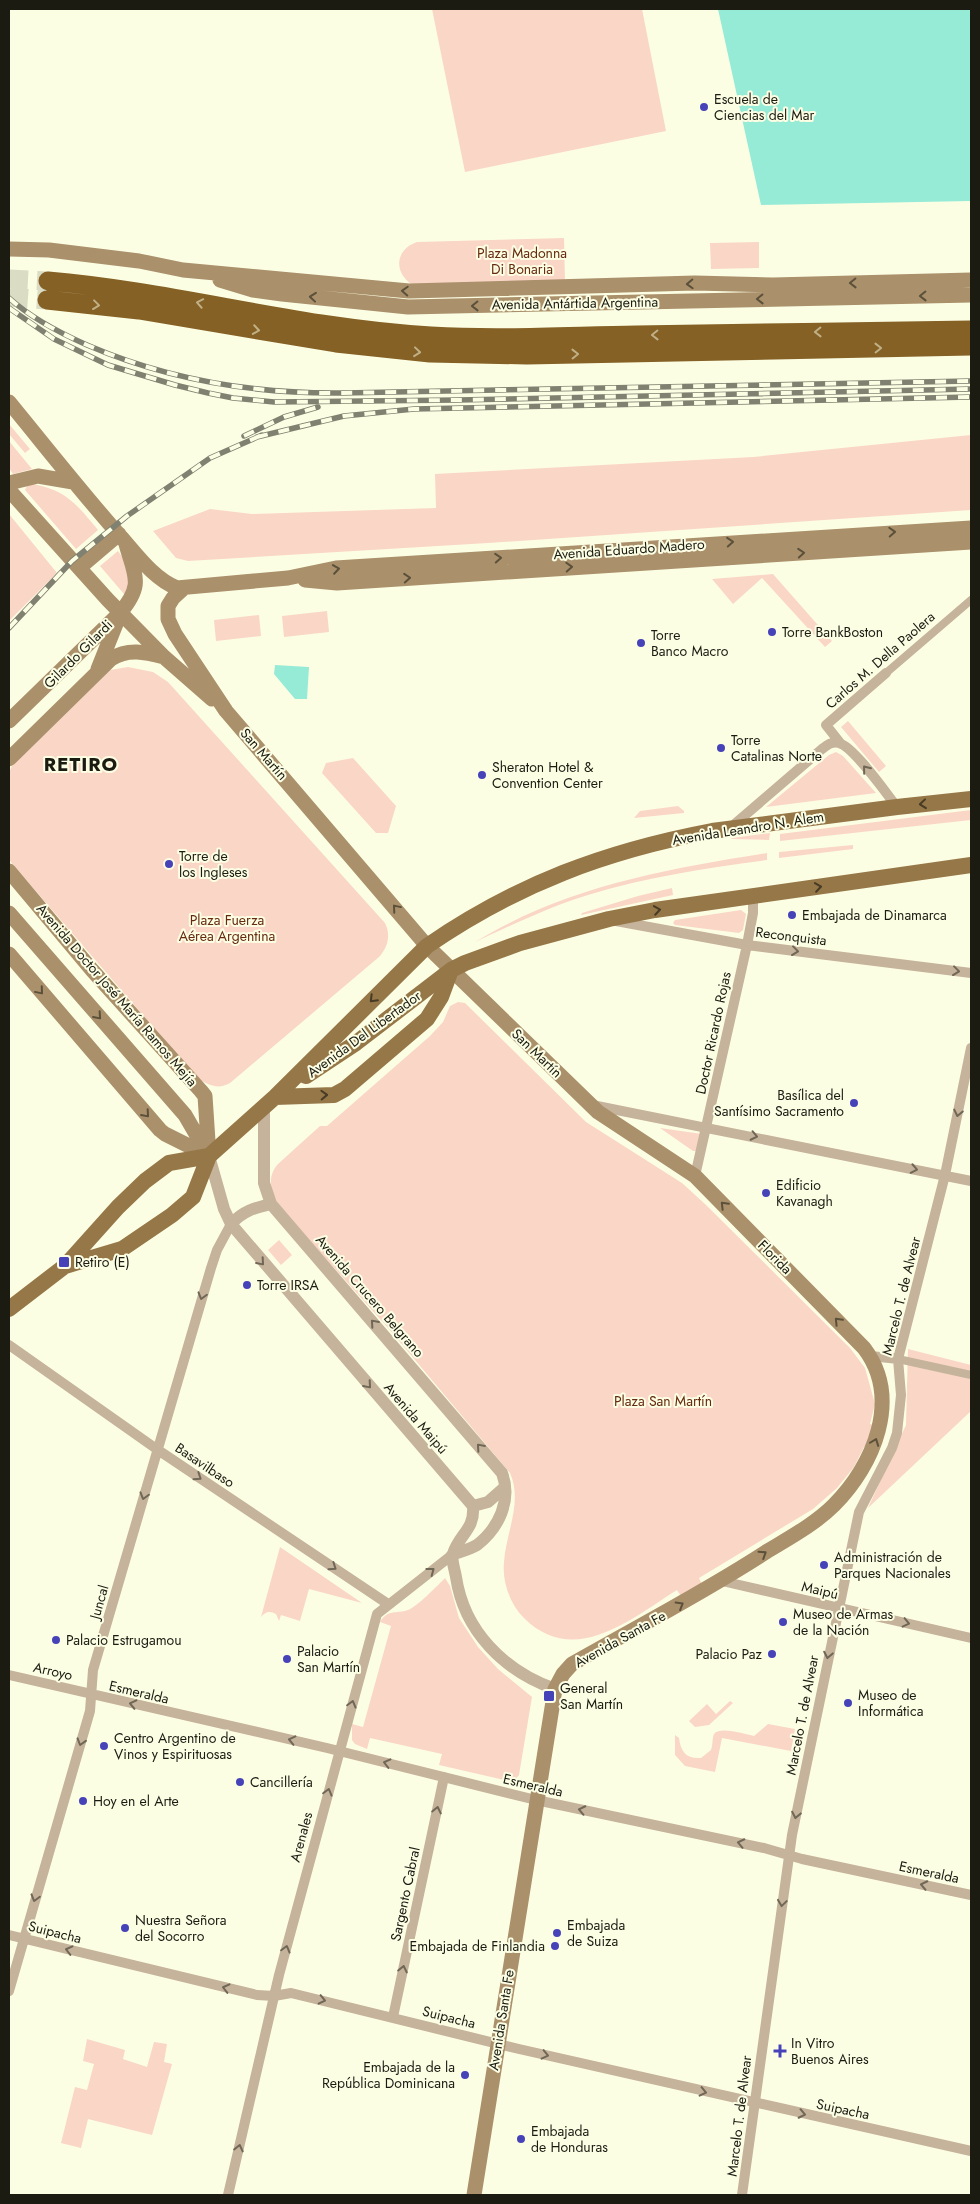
<svg xmlns="http://www.w3.org/2000/svg" width="980" height="2204" font-family="Jost,sans-serif">
<style>
.green{fill:#fad6c7}
.water{fill:#96ebd7}
.lines{fill:none;stroke-linecap:round;stroke-linejoin:round}
.motorway-tunnel{stroke:#dadcc4;stroke-width:19;stroke-dasharray:19 9;stroke-linecap:butt}
.pedestrian{stroke:#c5b39b;stroke-width:8}
.minor{stroke:#c5b39b;stroke-width:10}
.tertiary{stroke:#c5b39b;stroke-width:12}
.secondary{stroke:#aa906b;stroke-width:15}
.primary{stroke:#967748;stroke-width:16}
.motorway{stroke:#856126;stroke-width:19}
.rail-casing{stroke:#808170;stroke-width:5.5}
.rail{stroke:#fcfee4;stroke-width:4;stroke-dasharray:11;stroke-linecap:butt}
.oneway{stroke:#5b503a}
.oneway2{stroke:#c0b085}
.oneway3{stroke:#706756}
.oneway4{stroke:#463b25}
.poi-dot{fill:#4642b8;stroke:#fcfee4;stroke-width:2}
.labels{text-anchor:middle;stroke-width:4;stroke-linejoin:round;paint-order:stroke}
.poi-label{font-size:14px;fill:#1b1b12;stroke:#fcfee4;text-anchor:start}
.park-label{font-size:14px;fill:#662a0f;stroke:#fcfee4}
.street-label{font-size:14px;fill:#1b1b12;stroke:#fcfee4}
.district-label{font-size:19px;font-weight:bold;letter-spacing:1px;fill:#1b1b12;stroke:#fcfee4}
</style>
<rect width="100%" height="100%" fill="#fcfee4"/>
<path class="green" d="M432 9H642L666 131 465 172Z
M564 238 565 282 411 284C393 271 396 249 417 242Z
M759 242V268L711 269 710 243Z
M9 424 30 449 25 453 9 434Z
M971 435V510L488 543 188 561 176 558 153 531 210 509 252 514 436 508 435 474 753 457Z
M9 441 32 469 13 474 9 468Z
M32 484C67 490 77 505 98 530L76 549 25 490 27 486Z
M9 514 57 573 9 621Z
M118 551 128 565 132 581 124 594 100 566Z
M773 574 832 641 825 647 762 578 733 604 712 579Z
M327 611 329 632 284 637 282 616Z
M259 615 261 636 216 641 214 620Z
M128 667 153 672 168 682 385 923C391 935 388 947 379 957L230 1083C218 1090 209 1085 198 1079L9 860V772L12 766 110 670Z
M848 721 886 766 879 772 841 727Z
M836 752 843 756 876 793 766 807 829 755Z
M353 758 396 806 388 833H376L322 773 326 763Z
M678 806 684 811V813L634 818 640 811Z
M971 810V820L780 841V834Z
M770 833 769 840 731 839 732 838Z
M853 845V849L779 858V852Z
M767 853V860C706 868 646 877 588 895 549 907 512 925 475 942 565 887 665 869 767 853Z
M672 888 673 895 581 915 582 913 638 896Z
M741 910 746 914 743 930 739 933 675 925 673 923 675 920Z
M458 1002 465 1003 586 1122 682 1183 705 1204 850 1348 865 1368 875 1404 870 1424 876 1426 870 1448 864 1447 854 1467 837 1488 813 1509 699 1578 703 1587 682 1598 677 1590C631 1619 574 1668 524 1618 510 1604 502 1582 504 1562 506 1532 523 1502 510 1473L389 1329 275 1202C271 1187 267 1177 278 1164L320 1126H327L430 1036 443 1022 450 1006Z
M660 1128 702 1134 696 1151H693Z
M279 1240 292 1255 281 1265 268 1250Z
M908 1349 971 1365V1411L868 1508 906 1425Z
M280 1547 362 1603 309 1589 300 1621 281 1615 279 1621 276 1614C270 1611 266 1611 261 1617Z
M445 1578 450 1586 459 1618 478 1647 498 1669 532 1697 519 1775 513 1782 439 1765 442 1754 370 1738 367 1749 355 1744 352 1740V1724L363 1727 391 1626 380 1622C388 1609 395 1614 408 1610 417 1607 437 1586 445 1578Z
M730 1701 733 1703 709 1725 695 1727 689 1721 707 1704 716 1714Z
M768 1724 795 1729 791 1751 722 1738 715 1772 685 1766 675 1755V1735L679 1738C681 1752 686 1759 701 1758L711 1750C713 1745 712 1738 714 1734 720 1726 745 1734 754 1736Z
M87 2039 125 2050 123 2059 147 2067 154 2042 167 2044 164 2062 172 2064 152 2135 88 2119 81 2148 61 2143 75 2087 87 2090 94 2064 83 2061Z"/>
<path class="water" d="M718 9H971V201L761 205Z
M275 665 309 667 307 699H295L274 674Z"/>
<g class="lines">
<path class="motorway-tunnel" d="M9 279 48 281
M9 297 47 300"/>
<path class="pedestrian" d="M886 673 971 600
M898 1359 971 1375"/>
<path class="minor" d="M841 744 826 725 886 673
M730 828 822 749C827 745 832 741 839 743 854 747 886 793 897 807
M616 921 747 945 971 973
M592 1105 971 1181
M695 1176 747 945 753 913V895
M9 1345 158 1450 388 1604
M871 1356 898 1359
M722 1581 971 1638
M9 1675 327 1748 536 1800 764 1848 802 1859 971 1895
M9 1935 257 1995 274 1996 291 1993 519 2049 971 2151
M9 1991 90 1711 93 1670 211 1268 217 1250 231 1224
M393 2017 444 1777
M228 2195 279 1975 377 1614 452 1555
M742 2195 792 1835 859 1512 892 1448 897 1433 901 1395 898 1359 945 1175 971 1048"/>
<path class="tertiary" d="M264 1106V1183L271 1204 502 1473C512 1500 499 1528 477 1545 470 1549 460 1552 452 1555
M209 1156 224 1209 231 1224 473 1506C475 1530 459 1534 453 1554 451 1560 455 1570 456 1577 464 1631 504 1671 555 1689
M231 1224C243 1211 254 1208 271 1204
M473 1506 488 1502 505 1487"/>
<path class="secondary" d="M9 249 49 250 139 261 183 270 409 291 695 283 773 285 971 280
M220 280 253 290 282 294 408 307 971 295
M9 402C46 447 82 493 121 537 137 555 154 579 177 588L288 578 336 568 971 528
M9 483 38 476 73 482
M9 490 108 600 164 657 212 699
M79 568 119 534
M305 580 337 583 971 542
M184 588 173 598 168 606V619L175 634 226 711 427 946 598 1112 695 1176 864 1348C902 1398 874 1465 834 1505 815 1524 789 1538 766 1552 703 1593 637 1627 572 1664L563 1674 555 1689 474 2195
M98 669 118 619
M9 721 120 613C144 584 135 577 126 544
M9 759 111 659C128 648 145 652 164 657
M9 871 92 970 201 1091 205 1096 209 1156
M9 913 185 1115 207 1153
M9 954 160 1130 165 1134 209 1156"/>
<path class="primary" d="M306 1076 356 1043 451 970 465 963 520 943 609 919 655 910 971 865
M275 1097 334 1095 345 1089 427 1019 441 997 451 970
M65 1266 122 1249 172 1215 193 1197 209 1156 275 1097 427 946C517 884 606 851 712 831L897 807 971 799
M9 1309 65 1266 118 1207 145 1181 169 1163 209 1156"/>
<path class="motorway" d="M48 281C177 292 302 329 431 336 499 340 568 336 636 335 748 333 859 332 971 330
M47 300 139 310 336 343 430 353 527 355 971 346"/>
<g class="rail-casing">
<path id="rail" d="M9 298C31 318 60 333 87 345 168 380 255 394 343 393L971 381
M9 308 54 339 108 365 175 385 208 393 233 398 274 402 458 400 971 389
M244 436 284 417 318 407
M257 437 344 416 414 409 971 397
M9 628 72 561 127 516 210 458 262 435"/>
</g>
<use href="#rail" class="rail"/>
</g>
<defs><path id="oneway-chevron" d="M-2-3.5L2.5 0L-2 3.5" fill="none" stroke-width="1.6" stroke-linecap="round" stroke-linejoin="round" transform="scale(1.25)"/></defs>
<g class="oneway">
<use href="#oneway-chevron" transform="translate(853 283) rotate(179)"/>
<use href="#oneway-chevron" transform="translate(690 284) rotate(178)"/>
<use href="#oneway-chevron" transform="translate(405 291) rotate(-177)"/>
<use href="#oneway-chevron" transform="translate(923 296) rotate(179)"/>
<use href="#oneway-chevron" transform="translate(313 297) rotate(-174)"/>
<use href="#oneway-chevron" transform="translate(760 299) rotate(179)"/>
<use href="#oneway-chevron" transform="translate(475 306) rotate(179)"/>
<use href="#oneway-chevron" transform="translate(892 532) rotate(-3)"/>
<use href="#oneway-chevron" transform="translate(730 542) rotate(-4)"/>
<use href="#oneway-chevron" transform="translate(801 553) rotate(-4)"/>
<use href="#oneway-chevron" transform="translate(498 558) rotate(-4)"/>
<use href="#oneway-chevron" transform="translate(569 567) rotate(-3)"/>
<use href="#oneway-chevron" transform="translate(336 569) rotate(-8)"/>
<use href="#oneway-chevron" transform="translate(407 578) rotate(-4)"/>
<use href="#oneway-chevron" transform="translate(396 908) rotate(-130)"/>
<use href="#oneway-chevron" transform="translate(40 991) rotate(50)"/>
<use href="#oneway-chevron" transform="translate(98 1016) rotate(49)"/>
<use href="#oneway-chevron" transform="translate(146 1114) rotate(49)"/>
<use href="#oneway-chevron" transform="translate(724 1205) rotate(-135)"/>
<use href="#oneway-chevron" transform="translate(838 1321) rotate(-134)"/>
<use href="#oneway-chevron" transform="translate(875 1442) rotate(-69)"/>
<use href="#oneway-chevron" transform="translate(763 1554) rotate(-33)"/>
<use href="#oneway-chevron" transform="translate(680 1605) rotate(-31)"/>
</g>
<g class="oneway2">
<use href="#oneway-chevron" transform="translate(200 303) rotate(-169)"/>
<use href="#oneway-chevron" transform="translate(96 305) rotate(7)"/>
<use href="#oneway-chevron" transform="translate(256 330) rotate(9)"/>
<use href="#oneway-chevron" transform="translate(818 332) rotate(179)"/>
<use href="#oneway-chevron" transform="translate(655 335) rotate(179)"/>
<use href="#oneway-chevron" transform="translate(878 348) rotate(-1)"/>
<use href="#oneway-chevron" transform="translate(417 352) rotate(6)"/>
<use href="#oneway-chevron" transform="translate(575 354) rotate(-1)"/>
</g>
<g class="oneway3">
<use href="#oneway-chevron" transform="translate(866 769) rotate(-129)"/>
<use href="#oneway-chevron" transform="translate(795 951) rotate(7)"/>
<use href="#oneway-chevron" transform="translate(956 971) rotate(7)"/>
<use href="#oneway-chevron" transform="translate(958 1113) rotate(102)"/>
<use href="#oneway-chevron" transform="translate(754 1136) rotate(12)"/>
<use href="#oneway-chevron" transform="translate(914 1169) rotate(11)"/>
<use href="#oneway-chevron" transform="translate(261 1262) rotate(49)"/>
<use href="#oneway-chevron" transform="translate(202 1296) rotate(106)"/>
<use href="#oneway-chevron" transform="translate(374 1323) rotate(-131)"/>
<use href="#oneway-chevron" transform="translate(368 1385) rotate(49)"/>
<use href="#oneway-chevron" transform="translate(480 1447) rotate(-131)"/>
<use href="#oneway-chevron" transform="translate(198 1477) rotate(34)"/>
<use href="#oneway-chevron" transform="translate(144 1496) rotate(106)"/>
<use href="#oneway-chevron" transform="translate(333 1567) rotate(34)"/>
<use href="#oneway-chevron" transform="translate(431 1571) rotate(-37)"/>
<use href="#oneway-chevron" transform="translate(906 1623) rotate(13)"/>
<use href="#oneway-chevron" transform="translate(828 1655) rotate(101)"/>
<use href="#oneway-chevron" transform="translate(133 1704) rotate(-167)"/>
<use href="#oneway-chevron" transform="translate(352 1704) rotate(-75)"/>
<use href="#oneway-chevron" transform="translate(292 1740) rotate(-167)"/>
<use href="#oneway-chevron" transform="translate(81 1742) rotate(107)"/>
<use href="#oneway-chevron" transform="translate(387 1763) rotate(-166)"/>
<use href="#oneway-chevron" transform="translate(328 1792) rotate(-75)"/>
<use href="#oneway-chevron" transform="translate(437 1810) rotate(-78)"/>
<use href="#oneway-chevron" transform="translate(582 1810) rotate(-168)"/>
<use href="#oneway-chevron" transform="translate(796 1815) rotate(101)"/>
<use href="#oneway-chevron" transform="translate(741 1843) rotate(-168)"/>
<use href="#oneway-chevron" transform="translate(924 1885) rotate(-168)"/>
<use href="#oneway-chevron" transform="translate(35 1898) rotate(106)"/>
<use href="#oneway-chevron" transform="translate(782 1903) rotate(98)"/>
<use href="#oneway-chevron" transform="translate(286 1949) rotate(-75)"/>
<use href="#oneway-chevron" transform="translate(69 1950) rotate(-166)"/>
<use href="#oneway-chevron" transform="translate(403 1969) rotate(-78)"/>
<use href="#oneway-chevron" transform="translate(226 1988) rotate(-166)"/>
<use href="#oneway-chevron" transform="translate(322 2000) rotate(13)"/>
<use href="#oneway-chevron" transform="translate(545 2055) rotate(13)"/>
<use href="#oneway-chevron" transform="translate(703 2092) rotate(13)"/>
<use href="#oneway-chevron" transform="translate(802 2114) rotate(12)"/>
<use href="#oneway-chevron" transform="translate(239 2148) rotate(-77)"/>
</g>
<g class="oneway4">
<use href="#oneway-chevron" transform="translate(923 804) rotate(174)"/>
<use href="#oneway-chevron" transform="translate(818 887) rotate(-8)"/>
<use href="#oneway-chevron" transform="translate(657 910) rotate(-9)"/>
<use href="#oneway-chevron" transform="translate(373 999) rotate(135)"/>
<use href="#oneway-chevron" transform="translate(324 1095) rotate(-2)"/>
</g>
<g class="poi-dot">
<circle cx="704" cy="107" r="5"/>
<circle cx="772" cy="632" r="5"/>
<circle cx="641" cy="643" r="5"/>
<circle cx="721" cy="748" r="5"/>
<circle cx="482" cy="775" r="5"/>
<circle cx="169" cy="864" r="5"/>
<circle cx="792" cy="915" r="5"/>
<circle cx="854" cy="1103" r="5"/>
<circle cx="766" cy="1193" r="5"/>
<rect x="58" y="1256" width="12" height="12" rx="2.5"/>
<circle cx="247" cy="1285" r="5"/>
<circle cx="824" cy="1565" r="5"/>
<circle cx="783" cy="1622" r="5"/>
<circle cx="56" cy="1640" r="5"/>
<circle cx="772" cy="1654" r="5"/>
<circle cx="287" cy="1659" r="5"/>
<rect x="543" y="1690" width="12" height="12" rx="2.5"/>
<circle cx="848" cy="1703" r="5"/>
<circle cx="104" cy="1746" r="5"/>
<circle cx="240" cy="1782" r="5"/>
<circle cx="83" cy="1801" r="5"/>
<circle cx="125" cy="1928" r="5"/>
<circle cx="557" cy="1933" r="5"/>
<circle cx="555" cy="1946" r="5"/>
<path d="M777.5 2043.5h5v5h5v5h-5v5h-5v-5h-5v-5h5z"/>
<circle cx="465" cy="2075" r="5"/>
<circle cx="521" cy="2139" r="5"/>
</g>
<g class="labels">
<g class="poi-label">
<text x="714" y="104">Escuela de<tspan x="714" dy="16">Ciencias del Mar</tspan></text>
<text x="782" y="637">Torre BankBoston</text>
<text x="651" y="640">Torre<tspan x="651" dy="16">Banco Macro</tspan></text>
<text x="731" y="745">Torre<tspan x="731" dy="16">Catalinas Norte</tspan></text>
<text x="492" y="772">Sheraton Hotel &amp;<tspan x="492" dy="16">Convention Center</tspan></text>
<text x="179" y="861">Torre de<tspan x="179" dy="16">los Ingleses</tspan></text>
<text x="802" y="920">Embajada de Dinamarca</text>
<text x="844" y="1100" text-anchor="end">Basílica del<tspan x="844" dy="16">Santísimo Sacramento</tspan></text>
<text x="776" y="1190">Edificio<tspan x="776" dy="16">Kavanagh</tspan></text>
<text x="75" y="1267">Retiro (E)</text>
<text x="257" y="1290">Torre IRSA</text>
<text x="834" y="1562">Administración de<tspan x="834" dy="16">Parques Nacionales</tspan></text>
<text x="793" y="1619">Museo de Armas<tspan x="793" dy="16">de la Nación</tspan></text>
<text x="66" y="1645">Palacio Estrugamou</text>
<text x="297" y="1656">Palacio<tspan x="297" dy="16">San Martín</tspan></text>
<text x="762" y="1659" text-anchor="end">Palacio Paz</text>
<text x="560" y="1693">General<tspan x="560" dy="16">San Martín</tspan></text>
<text x="858" y="1700">Museo de<tspan x="858" dy="16">Informática</tspan></text>
<text x="114" y="1743">Centro Argentino de<tspan x="114" dy="16">Vinos y Espirituosas</tspan></text>
<text x="250" y="1787">Cancillería</text>
<text x="93" y="1806">Hoy en el Arte</text>
<text x="135" y="1925">Nuestra Señora<tspan x="135" dy="16">del Socorro</tspan></text>
<text x="567" y="1930">Embajada<tspan x="567" dy="16">de Suiza</tspan></text>
<text x="545" y="1951" text-anchor="end">Embajada de Finlandia</text>
<text x="791" y="2048">In Vitro<tspan x="791" dy="16">Buenos Aires</tspan></text>
<text x="455" y="2072" text-anchor="end">Embajada de la<tspan x="455" dy="16">República Dominicana</tspan></text>
<text x="531" y="2136">Embajada<tspan x="531" dy="16">de Honduras</tspan></text>
</g>
<g class="park-label">
<text x="522" y="258">Plaza Madonna<tspan x="522" dy="16">Di Bonaria</tspan></text>
<text x="227" y="925">Plaza Fuerza<tspan x="227" dy="16">Aérea Argentina</tspan></text>
<text x="663" y="1406">Plaza San Martín</text>
</g>
<g class="street-label">
<text transform="translate(575 303) rotate(-1)" y="5">Avenida Antártida Argentina</text>
<text transform="translate(629 549) rotate(-4)" y="5">Avenida Eduardo Madero</text>
<text transform="translate(78 654) rotate(-45)" y="5">Gilardo Gilardi</text>
<text transform="translate(880 660) rotate(-41)" y="5">Carlos M. Della Paolera</text>
<text transform="translate(264 754) rotate(49)" y="5">San Martín</text>
<text transform="translate(748 828) rotate(-9)" y="5">Avenida Leandro N. Alem</text>
<text transform="translate(791 936) rotate(7)" y="5">Reconquista</text>
<text transform="translate(117 995) rotate(49)" y="5">Avenida Doctor José María Ramos Mejía</text>
<text transform="translate(713 1033) rotate(-78)" y="5">Doctor Ricardo Rojas</text>
<text transform="translate(364 1034) rotate(-36)" y="5">Avenida Del Libertador</text>
<text transform="translate(537 1053) rotate(44)" y="5">San Martín</text>
<text transform="translate(775 1257) rotate(45)" y="5">Florida</text>
<text transform="translate(370 1296) rotate(49)" y="5">Avenida Crucero Belgrano</text>
<text transform="translate(901 1296) rotate(-76)" y="5">Marcelo T. de Alvear</text>
<text transform="translate(416 1418) rotate(49)" y="5">Avenida Maipú</text>
<text transform="translate(205 1465) rotate(34)" y="5">Basavilbaso</text>
<text transform="translate(820 1590) rotate(13)" y="5">Maipú</text>
<text transform="translate(99 1602) rotate(-74)" y="5">Juncal</text>
<text transform="translate(620 1639) rotate(-29)" y="5">Avenida Santa Fe</text>
<text transform="translate(53 1671) rotate(13)" y="5">Arroyo</text>
<text transform="translate(139 1692) rotate(13)" y="5">Esmeralda</text>
<text transform="translate(802 1715) rotate(-79)" y="5">Marcelo T. de Alvear</text>
<text transform="translate(533 1785) rotate(13)" y="5">Esmeralda</text>
<text transform="translate(301 1837) rotate(-75)" y="5">Arenales</text>
<text transform="translate(929 1872) rotate(12)" y="5">Esmeralda</text>
<text transform="translate(405 1894) rotate(-78)" y="5">Sargento Cabral</text>
<text transform="translate(55 1932) rotate(14)" y="5">Suipacha</text>
<text transform="translate(449 2017) rotate(14)" y="5">Suipacha</text>
<text transform="translate(501 2020) rotate(-81)" y="5">Avenida Santa Fe</text>
<text transform="translate(843 2109) rotate(12)" y="5">Suipacha</text>
<text transform="translate(739 2116) rotate(-83)" y="5">Marcelo T. de Alvear</text>
</g>
<g class="district-label">
<text x="81" y="771">RETIRO</text>
</g>
</g>
<rect width="980" height="2204" fill="none" stroke="#1b1b12" stroke-width="20"/>
</svg>
